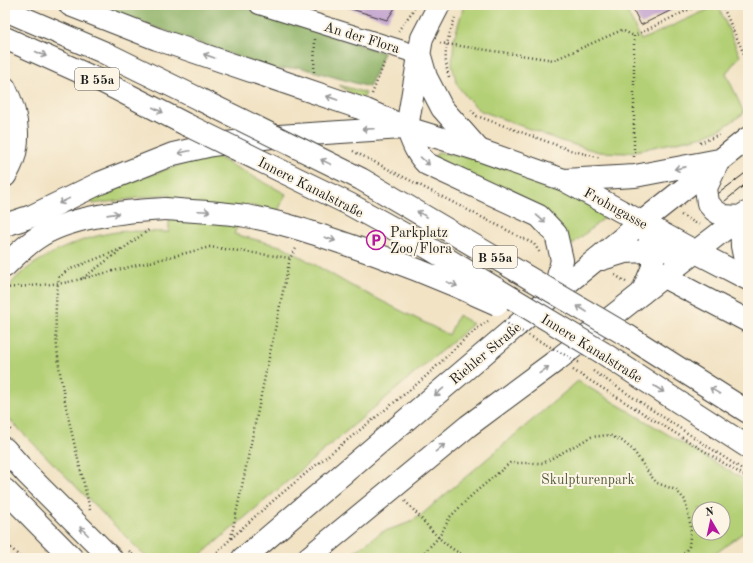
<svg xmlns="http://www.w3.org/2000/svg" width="753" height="563" font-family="'Old Standard TT',serif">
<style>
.green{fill:#b4d076;stroke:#687649;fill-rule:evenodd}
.forest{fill:#8fb267;stroke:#566742}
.building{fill:#c09fce}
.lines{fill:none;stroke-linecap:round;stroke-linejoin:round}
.street-casing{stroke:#3c3a35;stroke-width:20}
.secondary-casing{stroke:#3c3a35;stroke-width:24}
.primary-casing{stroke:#3c3a35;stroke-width:24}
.highway-casing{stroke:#3c3a35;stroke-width:24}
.path{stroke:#3c3a35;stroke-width:2.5;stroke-dasharray:1 3;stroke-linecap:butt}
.street{stroke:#fff;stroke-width:18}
.secondary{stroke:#fff;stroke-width:22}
.primary{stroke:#fff;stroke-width:22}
.highway{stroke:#fff;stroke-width:22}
.tram{stroke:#1c1c1c;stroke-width:1}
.highway-bridge-casing{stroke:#3c3a35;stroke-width:24;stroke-linecap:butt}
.path-bridge{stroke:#3c3a35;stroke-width:2.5;stroke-dasharray:1 3;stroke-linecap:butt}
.highway-bridge{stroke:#fff;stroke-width:22}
.oneway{stroke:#999}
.labels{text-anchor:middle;stroke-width:4;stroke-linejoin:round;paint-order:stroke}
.shield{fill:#fcf5e5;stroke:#5f5d58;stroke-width:1}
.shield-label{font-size:13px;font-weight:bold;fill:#1c1c1c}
.street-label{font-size:14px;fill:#1c1c1c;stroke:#fcf5e5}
.poi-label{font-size:14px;fill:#1c1c1c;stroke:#fcf5e5;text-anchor:start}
.park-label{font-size:14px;fill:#515b3c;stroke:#fcf5e5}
</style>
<rect width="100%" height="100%" fill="#fcf5e5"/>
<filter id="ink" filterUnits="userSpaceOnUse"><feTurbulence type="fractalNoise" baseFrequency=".025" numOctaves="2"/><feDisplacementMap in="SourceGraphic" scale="8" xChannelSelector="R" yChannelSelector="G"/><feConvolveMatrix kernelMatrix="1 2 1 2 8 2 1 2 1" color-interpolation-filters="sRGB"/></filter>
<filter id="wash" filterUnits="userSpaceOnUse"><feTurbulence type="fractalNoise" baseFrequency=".012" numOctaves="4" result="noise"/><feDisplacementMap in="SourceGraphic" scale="16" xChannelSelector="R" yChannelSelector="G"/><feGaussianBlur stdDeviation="0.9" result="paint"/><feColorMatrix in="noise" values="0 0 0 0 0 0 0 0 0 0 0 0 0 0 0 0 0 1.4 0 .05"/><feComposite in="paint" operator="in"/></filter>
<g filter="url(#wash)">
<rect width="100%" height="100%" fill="#f2e3c5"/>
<path class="green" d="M464 5H624L641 40 718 5 740 56 726 73 744 113 724 127 704 136 626 153 599 152 561 141 479 110 468 99 457 85 452 65 454 39Z
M339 85 366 93 362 101Z
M438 152 474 158 522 173 609 214 569 247 434 157Z
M211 154 286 194 278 211 247 205 234 234 284 247 350 285 449 335 458 315 473 324 197 558H147L5 415V294C9 289 12 281 17 277 41 255 85 236 117 232 134 230 152 232 169 232V194L93 204 90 196Z
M578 381 748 482V529L715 554 713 558H346L382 532 408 523 420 516ZM699 509H723V533H699Z"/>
<path class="forest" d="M94 5H235L384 53 369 87 299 67 274 70Z"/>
<g id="blocks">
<path class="building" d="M348 5H397L387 20 348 8Z
M631 5H682L641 25Z"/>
</g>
</g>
<g filter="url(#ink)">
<use href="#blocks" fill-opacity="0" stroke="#3c3a35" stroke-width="1"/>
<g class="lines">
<g class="street-casing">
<path id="street" d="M259 5 419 55"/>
</g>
<g class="secondary-casing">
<path id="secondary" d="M420 56 426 77 442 108 479 150
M407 128 422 38 439 5
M719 160 706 188 708 203 714 210 723 216 741 217 742 246 748 275
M564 180 635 176 719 160
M642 222 748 138
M664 277 748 321
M642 293 746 213"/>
</g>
<g class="primary-casing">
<path id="primary" d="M70 5 157 39 366 110 407 128 479 150 564 180 696 252 748 279
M407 128C412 141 416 154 427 164L539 216 556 234 562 260 554 294
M5 225 32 216 100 183 173 154 212 145 279 136 402 128
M602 259 625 252 667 250
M5 490 72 558
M244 558 554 294 642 222
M308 558 468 426 557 360 642 293 653 267V250L649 235 642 222"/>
</g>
<g class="highway-casing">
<path id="highway" d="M5 10 103 52 201 100
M5 38 105 83 187 125
M5 88C19 116 23 149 5 176
M5 266C15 256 25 246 37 238 69 216 126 211 165 209
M628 336 748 412
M603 353 748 447
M5 449 27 474 111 558
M243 558 247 555"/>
</g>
<path class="path" d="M722 5 744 54
M398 31 415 8
M440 43 554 60 622 30 634 36
M314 72 315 39
M449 77C442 54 447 41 455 18
M372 94 385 61
M471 110 477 116 570 150 601 158
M700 143 721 134
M353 151 534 244 540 253
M634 157V36L698 5
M681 215 701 226
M615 275 626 282
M83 278 150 229
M81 279 210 247 290 258
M573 370 748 478
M5 423 12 432
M405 501C426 522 443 550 472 558
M90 510C74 437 46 352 59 277L68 270 121 249
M231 538 290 258 297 247
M5 542 21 558
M129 551 136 558
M211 558C275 494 348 441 418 383 442 363 462 338 488 321
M419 558 439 537 450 517 472 495 510 463H543L591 437 609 435 622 441 633 450 650 475 657 483 676 490 685 500 691 528 689 546 681 558"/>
<use href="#street" class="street"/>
<use href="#secondary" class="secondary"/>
<use href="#primary" class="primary"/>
<use href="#highway" class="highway"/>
<path class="tram" d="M719 193 748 171
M725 201 748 182"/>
<g class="highway-bridge-casing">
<path id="highway-bridge" d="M201 100 361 179 628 336
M187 125 349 204 427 247 603 353
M165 209C192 211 219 212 246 216 277 221 307 231 337 241 392 259 445 280 497 304"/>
</g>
<path class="path-bridge" d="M5 288 64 283 81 279
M504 322 580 363
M593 371 748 473"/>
<use href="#highway-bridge" class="highway-bridge"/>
</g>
<defs><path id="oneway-shaft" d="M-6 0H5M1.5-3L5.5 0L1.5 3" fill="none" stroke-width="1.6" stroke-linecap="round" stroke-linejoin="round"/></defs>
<g class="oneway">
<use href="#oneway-shaft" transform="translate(41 54) rotate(24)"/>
<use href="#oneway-shaft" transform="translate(209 56) rotate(-161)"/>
<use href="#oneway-shaft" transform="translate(332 98) rotate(-161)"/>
<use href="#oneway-shaft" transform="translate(158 110) rotate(27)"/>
<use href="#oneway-shaft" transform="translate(368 129) rotate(178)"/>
<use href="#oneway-shaft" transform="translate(184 152) rotate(168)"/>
<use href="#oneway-shaft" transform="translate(425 161) rotate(41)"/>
<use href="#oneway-shaft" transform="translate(326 162) rotate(-154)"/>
<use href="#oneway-shaft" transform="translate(680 168) rotate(169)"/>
<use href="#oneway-shaft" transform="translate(64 201) rotate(154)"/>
<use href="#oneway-shaft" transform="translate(204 211) rotate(3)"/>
<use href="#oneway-shaft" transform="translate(113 214) rotate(-8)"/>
<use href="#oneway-shaft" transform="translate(422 214) rotate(-150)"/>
<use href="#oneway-shaft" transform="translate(541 219) rotate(41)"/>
<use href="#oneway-shaft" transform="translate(330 239) rotate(18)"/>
<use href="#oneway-shaft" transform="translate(452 284) rotate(22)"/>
<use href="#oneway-shaft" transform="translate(582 309) rotate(-149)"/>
<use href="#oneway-shaft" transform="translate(544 370) rotate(-36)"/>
<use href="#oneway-shaft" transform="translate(659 389) rotate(33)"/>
<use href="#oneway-shaft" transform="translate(715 391) rotate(-148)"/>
<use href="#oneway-shaft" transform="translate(439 392) rotate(140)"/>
<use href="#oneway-shaft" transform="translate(440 448) rotate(-39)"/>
<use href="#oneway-shaft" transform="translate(84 531) rotate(-135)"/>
</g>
</g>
<defs>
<g id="parking-ring" transform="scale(1)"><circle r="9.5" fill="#fcf5e5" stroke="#b5179e" stroke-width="1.5"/><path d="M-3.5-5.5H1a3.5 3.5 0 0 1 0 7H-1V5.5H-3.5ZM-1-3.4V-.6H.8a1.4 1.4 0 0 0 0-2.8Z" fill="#b5179e"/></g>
</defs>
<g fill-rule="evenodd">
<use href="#parking-ring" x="376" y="240"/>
</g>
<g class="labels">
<g class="shield">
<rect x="75" y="68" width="44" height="22" rx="3"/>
<rect x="473" y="246" width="44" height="22" rx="3"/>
</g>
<g class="shield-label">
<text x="97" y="84">B 55a</text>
<text x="495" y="262">B 55a</text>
</g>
<g class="street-label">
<text transform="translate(362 37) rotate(17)" y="5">An der Flora</text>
<text transform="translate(311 187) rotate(27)" y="5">Innere Kanalstraße</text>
<text transform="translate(616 208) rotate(29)" y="5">Frohngasse</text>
<text transform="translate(592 348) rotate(32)" y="5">Innere Kanalstraße</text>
<text transform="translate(485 353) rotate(-40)" y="5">Riehler Straße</text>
</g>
<g class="poi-label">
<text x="390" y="237">Parkplatz<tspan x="390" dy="16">Zoo/Flora</tspan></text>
</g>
<g class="park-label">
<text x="588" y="484">Skulpturenpark</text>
</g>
</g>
<rect width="753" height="563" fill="none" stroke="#fcf5e5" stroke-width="20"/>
<g transform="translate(711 521) rotate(351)"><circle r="19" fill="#fcf5e5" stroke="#a29e95"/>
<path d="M0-3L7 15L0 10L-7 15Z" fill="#b5179e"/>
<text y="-6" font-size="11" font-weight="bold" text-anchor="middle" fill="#1c1c1c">N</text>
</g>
</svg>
